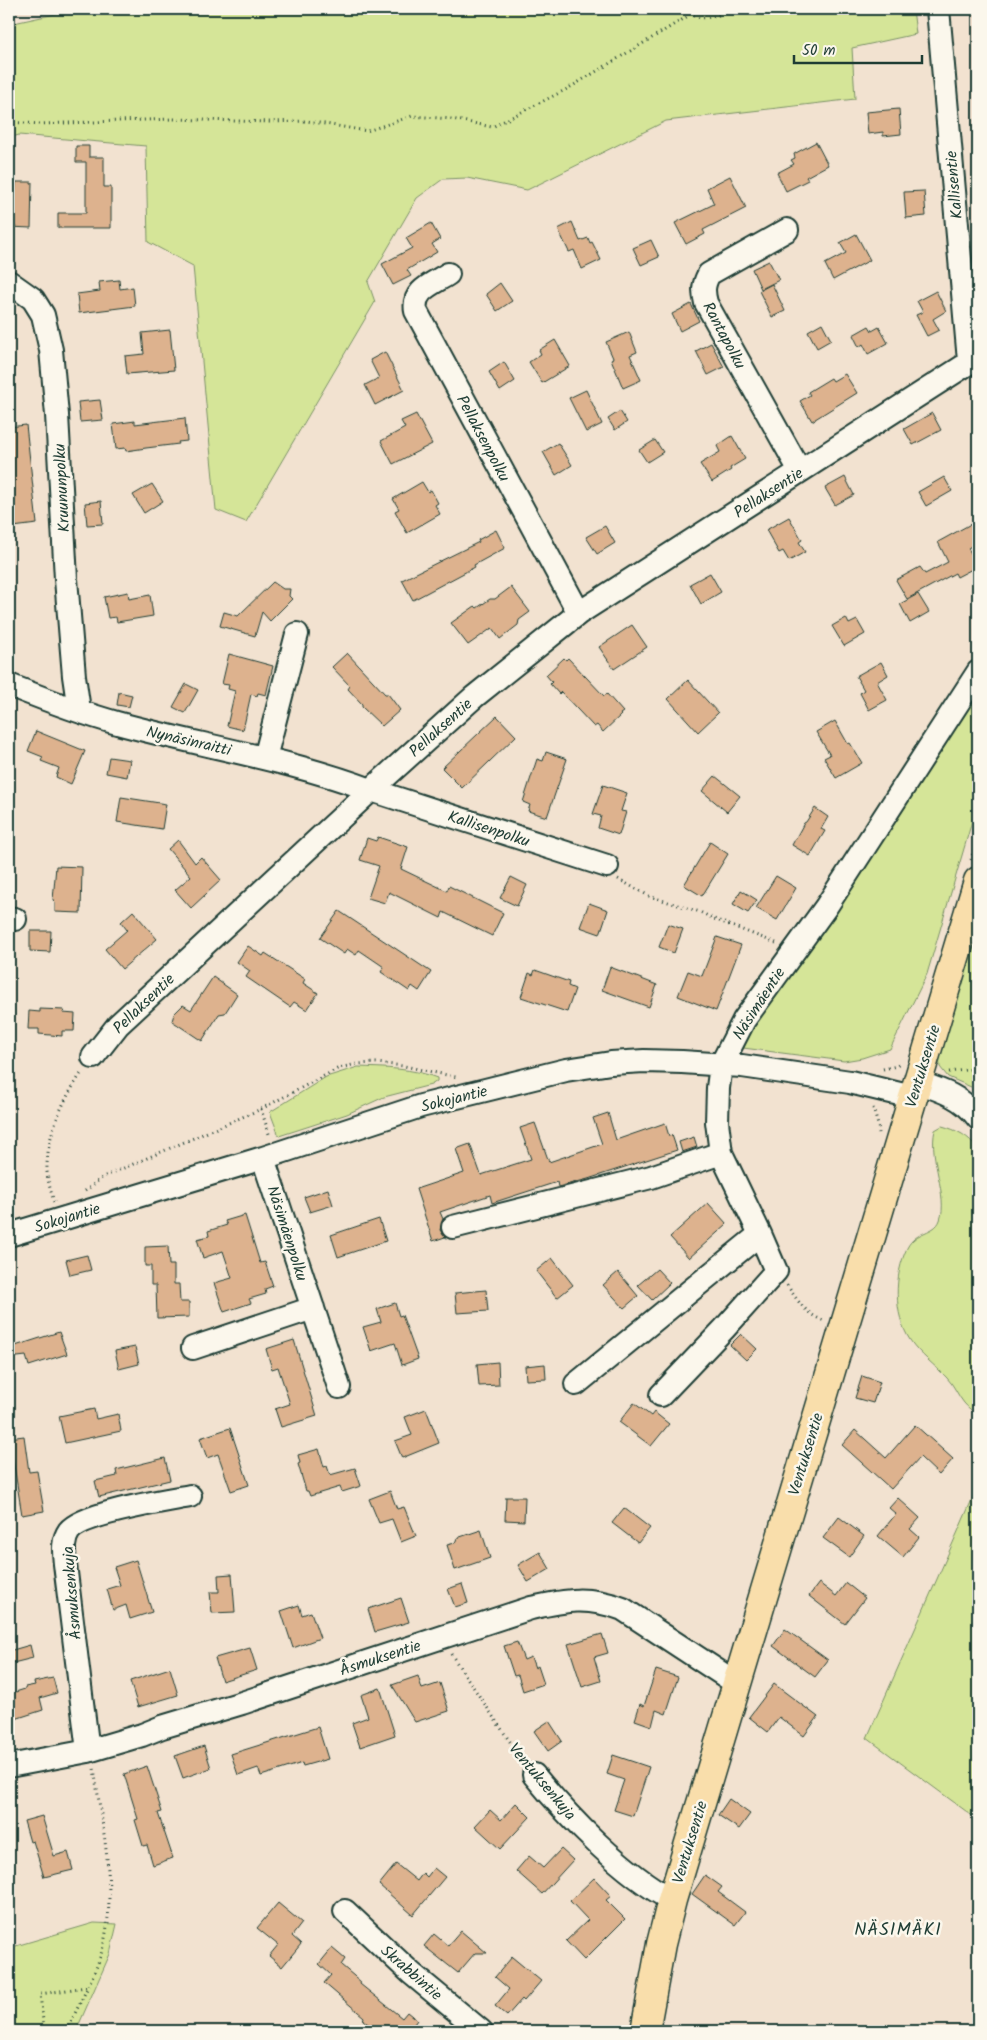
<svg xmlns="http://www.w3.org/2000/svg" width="987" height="2040" font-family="Kalam,sans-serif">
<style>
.green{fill:#d5e598;stroke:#7a9166}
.building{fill:#ddb28e;stroke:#1f3d34}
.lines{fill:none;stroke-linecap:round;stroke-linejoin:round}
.minor-casing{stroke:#1f3d34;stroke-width:26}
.major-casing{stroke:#1f3d34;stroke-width:31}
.path{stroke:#1f3d34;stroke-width:3;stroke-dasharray:1 4;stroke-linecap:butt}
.minor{stroke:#fbf7ec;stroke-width:22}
.major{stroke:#f9deab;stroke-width:28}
.labels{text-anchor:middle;stroke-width:5;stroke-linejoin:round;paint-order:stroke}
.street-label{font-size:16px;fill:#1f3d34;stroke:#fbf7ec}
.neighbourhood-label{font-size:18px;letter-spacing:1px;fill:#1f3d34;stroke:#fbf7ec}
</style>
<rect width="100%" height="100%" fill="#f2e2d0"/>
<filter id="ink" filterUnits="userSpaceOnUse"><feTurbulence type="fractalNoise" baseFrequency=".02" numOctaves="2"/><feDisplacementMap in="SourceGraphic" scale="10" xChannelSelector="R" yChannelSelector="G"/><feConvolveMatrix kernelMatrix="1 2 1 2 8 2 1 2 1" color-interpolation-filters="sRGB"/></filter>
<g filter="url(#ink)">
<path class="green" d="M74 9H913L916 34 852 48 855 99 666 121 527 190 467 178 443 179 417 198 368 282 375 302 246 522 216 510 193 266 148 242 146 146 19 135 9 138V24L74 10Z
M978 684V801L927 974 890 1049 862 1058 844 1061 743 1048 752 1028Z
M978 926V1090L948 1077 940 1067 939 1055Z
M358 1067C384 1068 413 1068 437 1078V1081L431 1085 384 1097 347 1114 279 1136 270 1112 326 1077Z
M942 1126C957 1130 969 1136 978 1149V1416C974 1412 968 1408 964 1403 958 1396 954 1385 947 1378 936 1366 919 1354 910 1340 893 1314 894 1275 907 1248 916 1230 935 1234 940 1220 949 1196 928 1158 935 1130Z
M978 1486V1820L867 1738Z
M94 1923 117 1924 110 1954 76 2031H9V1948Z"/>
<path class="building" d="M899 109 901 134 883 136V132L868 134 866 112Z
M816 142 828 165 806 177 808 180 786 191 777 173 794 164 791 160 795 158 794 154Z
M76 146H89V157H104V187H111V228H58V213H86V162H76Z
M730 176 746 208 703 230 705 234 686 244 675 223 714 204 707 188Z
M16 182H32L31 228 9 227V200H15Z
M924 191 926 216 906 218 904 192Z
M572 222 580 241 588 238 590 243 592 242 601 260 582 269 574 250 569 252 558 229Z
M431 223 440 239 432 244 437 252 407 270 411 276 393 285 382 264 412 248 406 238Z
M856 234 870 260 833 280 825 264 846 253 840 243Z
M651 240 659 257 641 265 633 248Z
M769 261 779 280 761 289 752 269Z
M119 280 120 289 133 287 135 306 79 313 77 294 100 291 99 282Z
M500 283 512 301 497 311 486 294Z
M772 284 785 311 772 317 759 291Z
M936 291 946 311 933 319 939 330 927 336 916 315 923 312 917 301Z
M691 304 699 321 680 331 672 314Z
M822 323 831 340 817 348 808 331Z
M869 326 872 331 879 327 888 343 868 354 863 344 859 347 853 335Z
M170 330 174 370 127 374 125 356 144 354 142 333Z
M629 332 637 352 630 355 641 380 623 388 611 359 613 358 606 342Z
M555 340 570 366 542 383 529 362 541 354 539 350Z
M711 343 724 367 708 375 696 351Z
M385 352 404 390 375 405 365 385 379 378 370 360Z
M504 362 515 381 500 391 489 372Z
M845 374 857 393 812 421 800 401 810 395 808 392 831 378 833 381Z
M586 390 602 424 586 432 569 398Z
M100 400 103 420 80 422 78 402Z
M620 411 627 422 615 430 608 419Z
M932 413 941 430 913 445 904 429Z
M416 414 432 444 393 464 381 441 405 428 401 421Z
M185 418 187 441 178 442 179 444 146 448 126 451 125 448 116 449 113 424 135 421V424Z
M26 425 37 524 13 527 9 489H12L9 461V427Z
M732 436 745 459 730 468 731 470 712 482 700 464 720 452 717 446Z
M655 440 663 452 647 462 639 450Z
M558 443 572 465 556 475 543 452Z
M845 477 854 495 835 505 825 488Z
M944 477 952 491 926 506 918 492Z
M422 482 428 492 431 490 438 503 435 505 440 514 407 533 395 511 399 509 393 499Z
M152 484 163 501 144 513 133 495Z
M101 501 103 524 87 525 85 503Z
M789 517 802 540 799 542 805 552 789 561 783 551 779 553 766 530Z
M978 520V542L968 548 978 566 957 577 955 573 907 599 896 580 920 567 925 574 948 562 938 542Z
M605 526 615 543 597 554 586 537Z
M496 530 505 548 474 565 475 567 413 600 402 580 479 542 478 540Z
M710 573 721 592 701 604 690 584Z
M273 582 283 589H290L289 596 292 599 270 621 262 612 255 636 220 626 224 612 238 616Z
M511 587 530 612 519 620 518 625 500 639 492 628 468 645 451 623 475 606 477 608 490 599H495Z
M128 592 129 599 150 595 153 616 117 622 116 617 108 618 104 597Z
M918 594 929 612 910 623 900 604Z
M846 618 849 624 857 620 865 634 844 646 832 626Z
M632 625 647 647 614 669 599 647Z
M347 653 385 694H388L400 710 382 726 362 707V704L348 689 350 686 332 667Z
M229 654 273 666 266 695 258 693 257 696 251 694 243 730 227 726 235 691 228 689 229 685 222 684Z
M564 658 566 660 568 658 604 696 607 694 623 712 620 714 621 715 603 732 597 725 594 727 561 692 559 694 550 684 552 682 546 675Z
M881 662 888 675 877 682 887 700 869 710 860 693 864 690 856 676Z
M688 680 718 713 698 732 668 699Z
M186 684 198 690 185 713 173 707Z
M119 692 132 695 129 707 117 705Z
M497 716 516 736 462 788 442 768Z
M835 721 848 744 850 743 862 763 836 778 824 758 830 755 816 732Z
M36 731 85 751 71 784 56 777 59 768 41 761 43 757 28 751Z
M546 752 567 759 547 817 528 811 530 805 523 802 537 759 543 761Z
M109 757 130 760 127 777 106 773Z
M715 776 740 796 727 812 702 791Z
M603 785 627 793 621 811 626 812 619 835 598 828 601 816 593 814Z
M121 797 166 804 162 829 117 822Z
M815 808 828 817 821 829 825 831 810 856 792 845 804 823 806 822Z
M378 837 408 847 401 869 447 891 449 886 503 913 492 936 443 912 441 918 389 892 385 903 368 898 379 866 360 860 367 838 376 841Z
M178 840 195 863 201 857 221 880 191 908 175 890 191 876 168 849Z
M710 842 728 854 702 896 684 885Z
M56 866 82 867 81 913 55 912V902L53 900Z
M776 876 796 888 777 920 756 908Z
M511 877 527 885 517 906 500 898Z
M741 890 757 900 748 913 733 904Z
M589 903 608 910 600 934 580 927Z
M133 911 157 939 122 969 105 949 127 930 121 922Z
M339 911 431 972 419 991 412 986 409 991 381 972 384 967 359 950 356 955 347 949 344 954 320 938Z
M668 924 683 929 674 953 659 947Z
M30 931H51L50 952 30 951Z
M717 937 741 945 716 1011 678 996 688 971 702 976Z
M248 946 263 956 265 953 305 979 303 983 318 993 307 1010 294 1002 290 1007 246 977 250 971 237 962Z
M610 967 657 985 649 1007 602 990Z
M535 970 569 982 568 986 575 989 567 1012 521 997 529 973 533 975Z
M213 977 237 994 225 1013 219 1014 202 1041 172 1021 174 1014 183 1005 191 1010Z
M40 1009 64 1010 63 1013 75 1014 74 1031H62V1036L39 1034V1029H28L29 1011 40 1012Z
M608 1113 616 1140 665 1123 669 1136 672 1135 677 1150 588 1179 558 1187 557 1182 492 1203 490 1195 440 1212 443 1219 440 1230 445 1237 433 1241 416 1189 464 1173 456 1149 470 1144 481 1175 531 1159 520 1128 535 1123 549 1162 602 1144 593 1118Z
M694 1137 697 1147 682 1152 679 1142Z
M328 1189 333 1205 310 1212 304 1197Z
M708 1203 727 1224 689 1258 670 1237Z
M245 1215 260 1263 265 1262 273 1286 265 1289 266 1294 249 1299 251 1303 224 1312 214 1283 232 1278 223 1251 203 1258 197 1239 209 1236 208 1231 227 1225 225 1221Z
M379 1219 386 1241 338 1257 331 1235Z
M168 1246 169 1265H174V1284H179L180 1302H189V1317L157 1318 156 1285H151V1266H145V1247Z
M87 1255 91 1270 70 1275 66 1260Z
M552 1258 573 1285 557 1298 536 1271Z
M657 1269 670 1283 652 1300 638 1285Z
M618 1272 638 1296 624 1308 603 1285Z
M486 1290 488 1311 457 1313 455 1293Z
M395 1303 399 1316 402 1315 418 1359 402 1365 395 1343 371 1351 363 1327 381 1322 377 1309Z
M59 1332 67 1354 29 1366 26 1356 9 1358V1348Z
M741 1334 757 1349 746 1360 730 1345Z
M294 1340 317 1416 281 1427 275 1409 290 1404 278 1367 272 1369 266 1349Z
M135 1347 139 1364 119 1369 115 1351Z
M498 1362 499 1385 479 1386 477 1364Z
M545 1364 546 1379 526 1380 525 1366Z
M862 1376 880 1382 873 1403 855 1398Z
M634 1403 651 1416 654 1412 669 1424 651 1446 619 1422Z
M94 1409 96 1419 118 1414 121 1431 65 1443 59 1416Z
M426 1409 439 1443 402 1458 395 1441 412 1435 405 1417Z
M915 1425 953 1459 939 1475 920 1457 891 1489 842 1445 855 1430 886 1458Z
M230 1428 249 1485 231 1491 218 1454 207 1458 200 1438Z
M24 1436 29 1472 37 1471 44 1511 22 1515 12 1453H9V1438Z
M319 1449 324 1467 327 1466 330 1475 355 1468 361 1486 342 1492 340 1487 310 1496 308 1491H306L298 1464 300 1463 298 1455Z
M165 1458 170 1480 99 1497 95 1481 117 1476 116 1470Z
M390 1491 397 1509 404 1507 416 1536 401 1542 392 1519 379 1523 369 1499Z
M506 1497H525L524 1521 505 1520Z
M898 1498 920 1518 910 1529 919 1537 903 1557 878 1536 896 1514 889 1508Z
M624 1508 650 1528 638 1543 612 1523Z
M839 1517 864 1536 849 1557 823 1538Z
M481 1530 490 1558 455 1570 447 1545 455 1543 457 1538Z
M540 1552 550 1569 528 1582 518 1565Z
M136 1560 152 1612 130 1619 126 1605 113 1610 107 1589 120 1585 114 1567Z
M232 1574 235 1612 212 1613 210 1592H219L218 1575Z
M819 1583 836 1596 846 1583 865 1598 845 1624 809 1596Z
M462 1584 468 1603 455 1607 448 1589Z
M401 1598 409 1622 375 1632 368 1609Z
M299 1605 302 1615 311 1612 320 1638 293 1648 281 1611Z
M785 1629 828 1660 815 1677 773 1646Z
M602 1634 608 1653 594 1657 601 1681 582 1687 568 1644Z
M517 1642 524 1660 531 1657 535 1668 538 1666 544 1684 523 1691 518 1675 514 1676 504 1646Z
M30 1645 33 1658 9 1664V1651Z
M250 1648 257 1670 222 1681 215 1658Z
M170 1668 178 1695 138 1707 130 1681Z
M656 1670 678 1677 666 1714 656 1710 652 1726 635 1720 640 1704 644 1706Z
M418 1676 422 1689 440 1683 449 1711 415 1722 392 1685Z
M53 1678 57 1693 40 1698 43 1710 9 1721V1694L25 1689V1687L35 1685 34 1682Z
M774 1684 818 1717 804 1736 779 1717 768 1732 749 1717Z
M380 1688 395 1735 360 1747 352 1723 368 1717 361 1695Z
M549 1721 562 1741 548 1751 534 1731Z
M318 1727 328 1759 303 1766 302 1763 261 1776 258 1768 238 1775 231 1754Z
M204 1746 211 1768 183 1778 175 1756Z
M613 1755 649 1767 633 1816 614 1810 624 1780 607 1774Z
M147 1766 162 1812 158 1813 173 1858 153 1865 147 1845 143 1846 135 1820 138 1819 124 1774Z
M729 1799 750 1814 739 1829 718 1815Z
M516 1803 530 1817 500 1849 475 1826 490 1810 501 1820Z
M42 1816 54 1856 68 1852 73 1870 44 1877 33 1841 30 1842 24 1821Z
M561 1849 573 1860 542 1894 516 1871 529 1856 543 1868Z
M396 1864 417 1881 423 1873 427 1877 434 1868 445 1877 413 1915 379 1885Z
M705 1875 722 1887 718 1892 745 1912 735 1925 692 1894Z
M594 1878 611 1896 606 1900 625 1919 584 1960 566 1941 588 1920 570 1901Z
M278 1903 302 1923 292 1936 301 1944 282 1967 269 1956 278 1945 257 1928Z
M461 1931 487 1953H475L458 1973 424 1946 434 1934 448 1946Z
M332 1948 345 1959 341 1965 361 1982 360 1984 402 2018 407 2012 417 2020 412 2027 417 2031H377L363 2020 364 2017 324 1983 331 1975 319 1964Z
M512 1957 541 1981 524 2001 522 1999 507 2016 495 2006 509 1989 495 1977Z"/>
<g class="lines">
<g class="minor-casing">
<path id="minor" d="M938 9 969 361
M787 230 709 274C703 285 703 291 706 303L800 471
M448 274C433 284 412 290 416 311L579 613
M9 282 33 299 43 315 51 350 57 415 66 579 74 676 79 710
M9 685C44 699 80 713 117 723 201 746 288 759 371 790L607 866
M265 758 297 634
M9 918 15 919
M93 1057 118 1025 371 790 474 697 579 613 978 357
M917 1082C941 1090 963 1097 978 1118
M263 1158 339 1387
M453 1227 651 1177 721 1153
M9 1235 263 1158 421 1106 566 1070 611 1063 644 1061 682 1062 742 1066 850 1082 912 1097
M193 1348 313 1308
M576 1384 760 1234 721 1153 717 1122 718 1088 721 1065 744 1020 826 907 978 672
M661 1395 724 1329 776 1271 760 1234
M88 1751 65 1564C64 1553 62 1541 69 1531 83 1513 164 1501 190 1496
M9 1766 88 1751 142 1735 162 1727 242 1703 531 1608C567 1600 587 1596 623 1609L736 1683
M534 1775C570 1819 622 1873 672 1900
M345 1911 411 1973 481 2031"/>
</g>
<g class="major-casing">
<path id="major" d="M645 2031 661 1944 672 1900 978 881"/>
</g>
<path class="path" d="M686 9C698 26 720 14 737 9
M9 122 40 124 173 119 269 122 307 121 367 131 412 116 452 119 492 127 569 88 690 15
M971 860 978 834
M618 879 649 896 700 912 714 919 776 943
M883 1069 897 1066 901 1063
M949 1072 973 1069 978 1066
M873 1108 878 1125 879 1133
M261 1109 270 1137
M85 1191 103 1177 261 1109 339 1068 357 1064 376 1063 404 1066 456 1077
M54 1202C51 1192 48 1182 47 1172 46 1135 62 1102 82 1072
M787 1285C798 1301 806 1315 825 1321
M451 1654 523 1761
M47 2031 44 2030 40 1994 86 1987
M67 2031C77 2007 94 1978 101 1954 119 1895 102 1828 94 1768"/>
<use href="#minor" class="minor"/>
<use href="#major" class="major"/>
</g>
</g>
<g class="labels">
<g class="street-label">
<text transform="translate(953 185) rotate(-95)" y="6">Kallisentie</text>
<text transform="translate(725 335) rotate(62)" y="6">Rantapolku</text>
<text transform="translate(484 438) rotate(62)" y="6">Pellaksenpolku</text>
<text transform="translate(61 488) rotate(-93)" y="6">Kruununpolku</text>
<text transform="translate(768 492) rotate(-33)" y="6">Pellaksentie</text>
<text transform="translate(440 727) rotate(-42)" y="6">Pellaksentie</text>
<text transform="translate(189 740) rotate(13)" y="6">Nynäsinraitti</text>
<text transform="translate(489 828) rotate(18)" y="6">Kallisenpolku</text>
<text transform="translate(143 1003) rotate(-44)" y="6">Pellaksentie</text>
<text transform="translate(758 1003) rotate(-57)" y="6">Näsimäentie</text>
<text transform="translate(922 1066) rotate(-73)" y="6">Ventuksentie</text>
<text transform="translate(454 1098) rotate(-14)" y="6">Sokojantie</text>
<text transform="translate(67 1217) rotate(-17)" y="6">Sokojantie</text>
<text transform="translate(288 1233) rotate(72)" y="6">Näsimäenpolku</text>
<text transform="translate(805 1454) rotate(-73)" y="6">Ventuksentie</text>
<text transform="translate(71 1593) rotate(-95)" y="6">Åsmuksenkuja</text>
<text transform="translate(380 1657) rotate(-18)" y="6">Åsmuksentie</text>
<text transform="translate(543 1781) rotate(50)" y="6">Ventuksenkuja</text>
<text transform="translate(689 1842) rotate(-73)" y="6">Ventuksentie</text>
<text transform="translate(412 1972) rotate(41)" y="6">Skrabbintie</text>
</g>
<g class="neighbourhood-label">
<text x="898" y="1935">NÄSIMÄKI</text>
</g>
</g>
<rect width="987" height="2040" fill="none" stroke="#fbf7ec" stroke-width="30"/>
<rect x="15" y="15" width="957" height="2010" fill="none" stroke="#1f3d34" stroke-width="2" filter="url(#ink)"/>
<path d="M794 55v8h128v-8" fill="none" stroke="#1f3d34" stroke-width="2.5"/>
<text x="802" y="55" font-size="15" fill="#1f3d34" stroke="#fbf7ec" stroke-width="4" paint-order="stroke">50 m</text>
</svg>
